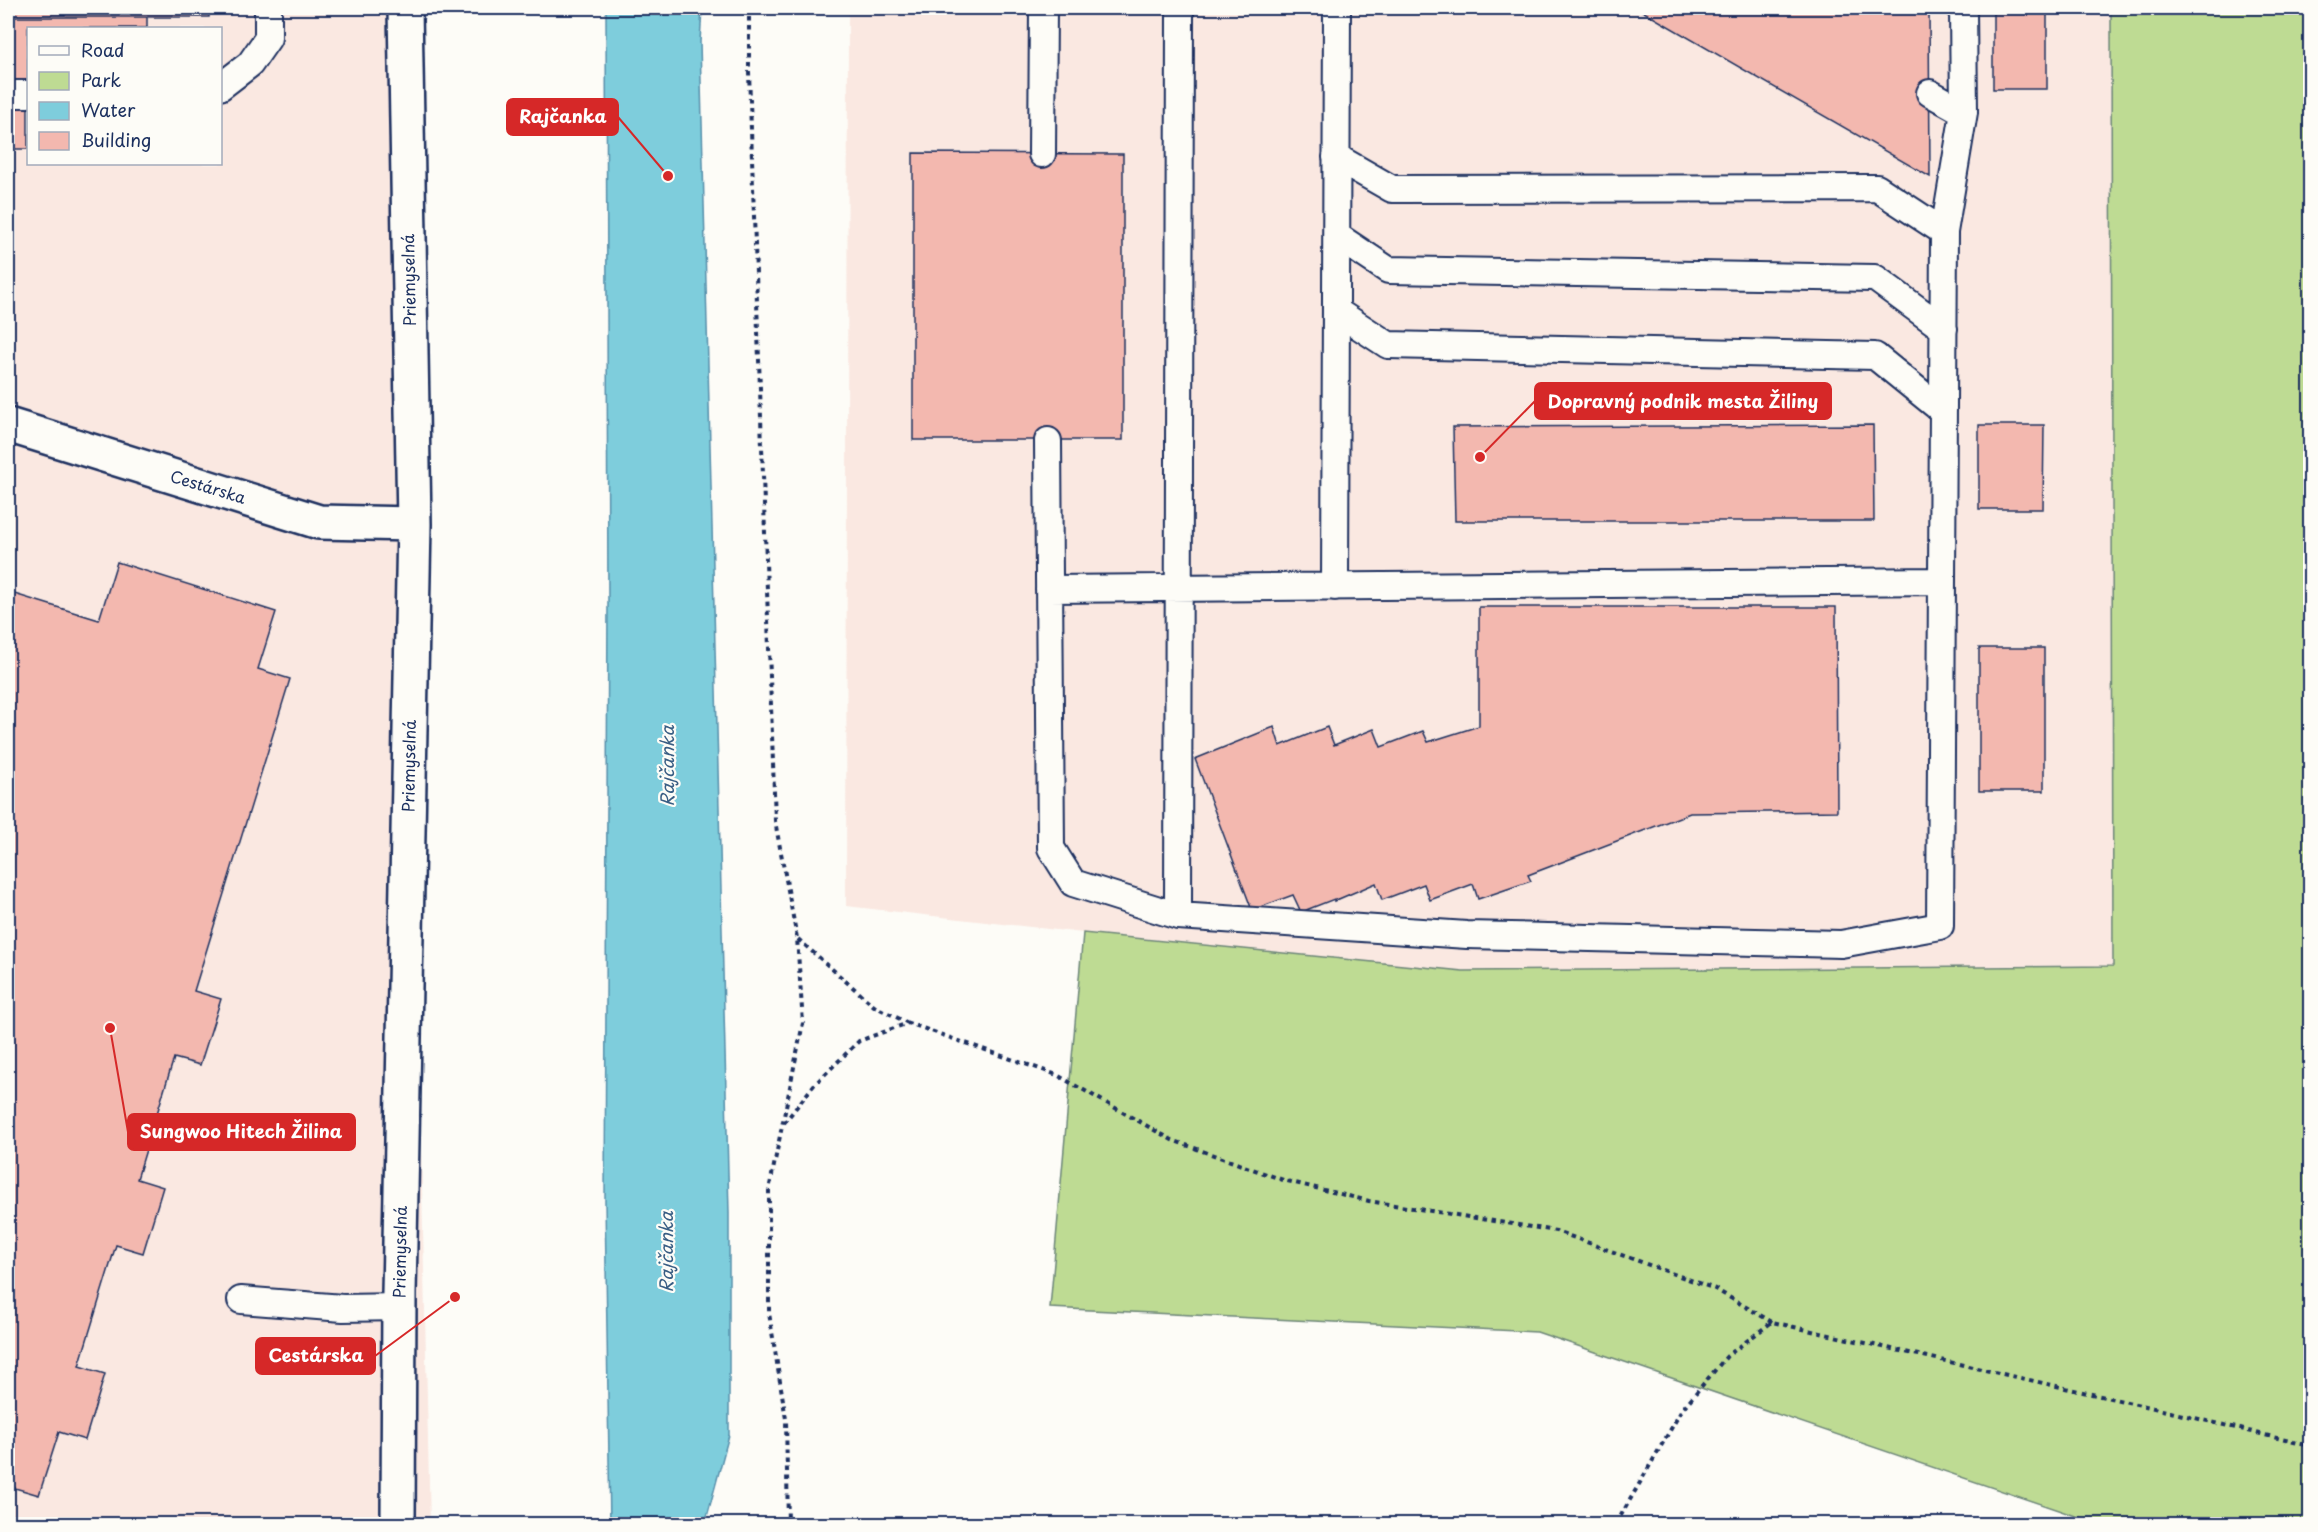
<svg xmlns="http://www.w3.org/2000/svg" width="2318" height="1532" font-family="'Playpen Sans',sans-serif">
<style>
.built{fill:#fae8e1;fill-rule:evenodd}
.green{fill:#bedb93;stroke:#6c8578;stroke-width:1.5}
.water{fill:#7ecddc;stroke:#568eaa;stroke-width:1.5}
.building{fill:#f3b8af;stroke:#1b2f5e;stroke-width:1.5}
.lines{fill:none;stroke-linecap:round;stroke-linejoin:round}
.service-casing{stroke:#1b2f5e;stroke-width:30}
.minor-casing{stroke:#1b2f5e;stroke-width:38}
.path{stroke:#1b2f5e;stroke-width:4;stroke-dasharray:4.5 4.5;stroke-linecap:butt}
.service{stroke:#fdfcf7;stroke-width:26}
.minor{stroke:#fdfcf7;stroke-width:33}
.labels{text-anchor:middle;stroke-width:4.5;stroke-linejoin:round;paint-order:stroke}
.street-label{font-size:16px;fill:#1b2f5e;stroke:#fdfcf7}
.water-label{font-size:18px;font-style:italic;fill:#395e84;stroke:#fdfcf7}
.leader{fill:none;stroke:#d62828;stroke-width:2}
.callout-dot{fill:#d62828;stroke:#fdfcf7;stroke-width:2}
.callout{fill:#d62828;stroke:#d62828;stroke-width:2}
.callout-label{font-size:18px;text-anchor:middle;font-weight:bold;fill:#fff}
</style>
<rect width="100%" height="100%" fill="#fdfcf7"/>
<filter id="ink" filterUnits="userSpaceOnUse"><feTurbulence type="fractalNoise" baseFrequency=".0167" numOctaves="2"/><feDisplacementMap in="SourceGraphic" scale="12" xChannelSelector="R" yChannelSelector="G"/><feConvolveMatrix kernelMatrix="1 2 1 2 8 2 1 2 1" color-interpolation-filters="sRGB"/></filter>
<g filter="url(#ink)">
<path class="built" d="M8 8H394L430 1524H8ZM28 28H220V164H28Z
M848 8H2111L2113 966 1463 971 1083 933 846 906Z"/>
<path class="green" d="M2111 8H2310V1524H2099L1537 1332 1050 1308 1083 933 1463 971 2113 966Z"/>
<path class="water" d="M606 8H702L700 42 729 1213V1435L705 1524H610L605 1201 608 604Z"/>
<path class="building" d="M8 8H209V17H8Z
M1637 8H1929L1930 177Z
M1993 8H2047V89H1993Z
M8 17H147V28H28V149H8Z
M913 153 1123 154V440H913Z
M1873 425 1874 521H1455L1453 427Z
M1979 425H2044L2043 509H1979Z
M117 562 276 612 258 669 290 679 194 991 221 999 200 1065 174 1058 137 1179 163 1187 143 1253 116 1245 79 1366 105 1374 85 1440 59 1432 39 1495 8 1486V592L99 620Z
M1479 607H1836L1837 811 1690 813 1528 875 1531 881 1478 899 1473 884 1430 900 1424 884 1382 900 1376 883 1334 901V899L1301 912 1293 895 1252 910 1195 759 1274 727 1280 746 1327 727 1334 745 1374 729 1381 747 1423 731 1428 742 1479 726Z
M1979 648H2044V791H1979Z"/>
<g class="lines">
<g class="service-casing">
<path id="service" d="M220 87 250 64 268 38V8
M1930 93 1964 112
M8 94H28
M1042 154 1043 8
M1336 157 1392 189 1877 188 1944 232
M1337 236 1388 270 1875 278 1944 329
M1336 311 1388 345 1875 356 1943 411
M1048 441 1051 848 1073 883 1178 916 1467 935 1841 944 1940 926 1944 232 1964 112 1963 8
M1335 587 1337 8
M1049 589 1942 581
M1178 916 1180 8
M241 1300 343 1308 399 1307"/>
</g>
<g class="minor-casing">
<path id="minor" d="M8 425 319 522 414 524
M398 1524 399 1294 414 524 405 8"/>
</g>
<path class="path" d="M749 8V72L775 821 797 938 803 1023 769 1190V1313L786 1419 788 1524
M798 939 874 1006 908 1023
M784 1123 814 1085 859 1041 908 1023 1057 1075 1172 1140 1283 1180 1369 1201 1556 1231 1715 1289 1772 1322
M1616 1524 1683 1408 1727 1356 1772 1322 2154 1408 2310 1446"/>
<use href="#service" class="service"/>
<use href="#minor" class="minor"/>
</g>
</g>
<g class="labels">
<g class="street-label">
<text transform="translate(409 280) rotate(-91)" y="6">Priemyselná</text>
<text transform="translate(208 487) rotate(17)" y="6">Cestárska</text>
<text transform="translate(409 766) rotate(-89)" y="6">Priemyselná</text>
<text transform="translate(400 1252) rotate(-89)" y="6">Priemyselná</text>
</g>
<g class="water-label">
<text transform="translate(668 766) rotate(-90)" y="6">Rajčanka</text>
<text transform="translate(667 1252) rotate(-90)" y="6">Rajčanka</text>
</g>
</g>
<path class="leader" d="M668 176L618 117M1480 457L1535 401M110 1028L128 1132M455 1297L375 1356"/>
<g class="callout-dot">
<circle cx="668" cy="176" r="6"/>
<circle cx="1480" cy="457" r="6"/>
<circle cx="110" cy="1028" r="6"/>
<circle cx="455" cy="1297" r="6"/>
</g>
<g class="callout">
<rect x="507" y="99" width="111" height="36" rx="6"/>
<rect x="1535" y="383" width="296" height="36" rx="6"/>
<rect x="128" y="1114" width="227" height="36" rx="6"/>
<rect x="256" y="1338" width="119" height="36" rx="6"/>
</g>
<g class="callout-label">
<text x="563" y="123">Rajčanka</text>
<text x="1683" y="408">Dopravný podnik mesta Žiliny</text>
<text x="241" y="1138">Sungwoo Hitech Žilina</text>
<text x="316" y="1362">Cestárska</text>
</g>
<rect width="2318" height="1532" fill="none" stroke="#fdfcf7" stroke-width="30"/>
<rect x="15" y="15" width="2288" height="1502" fill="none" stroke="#1b2f5e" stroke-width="2" filter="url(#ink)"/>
<rect x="27" y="27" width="195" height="138" fill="#fdfcf7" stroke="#a3aaba" stroke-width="1.5"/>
<rect x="39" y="46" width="30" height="9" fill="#fdfcf7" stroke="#a3aaba" stroke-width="1.5"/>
<text x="81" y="57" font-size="18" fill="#1b2f5e">Road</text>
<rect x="39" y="72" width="30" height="18" fill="#bedb93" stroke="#a3aaba" stroke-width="1.5"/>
<text x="81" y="87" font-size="18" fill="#1b2f5e">Park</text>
<rect x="39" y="102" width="30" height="18" fill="#7ecddc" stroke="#a3aaba" stroke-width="1.5"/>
<text x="81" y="117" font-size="18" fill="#1b2f5e">Water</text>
<rect x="39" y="132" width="30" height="18" fill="#f3b8af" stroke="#a3aaba" stroke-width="1.5"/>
<text x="81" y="147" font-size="18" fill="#1b2f5e">Building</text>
</svg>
